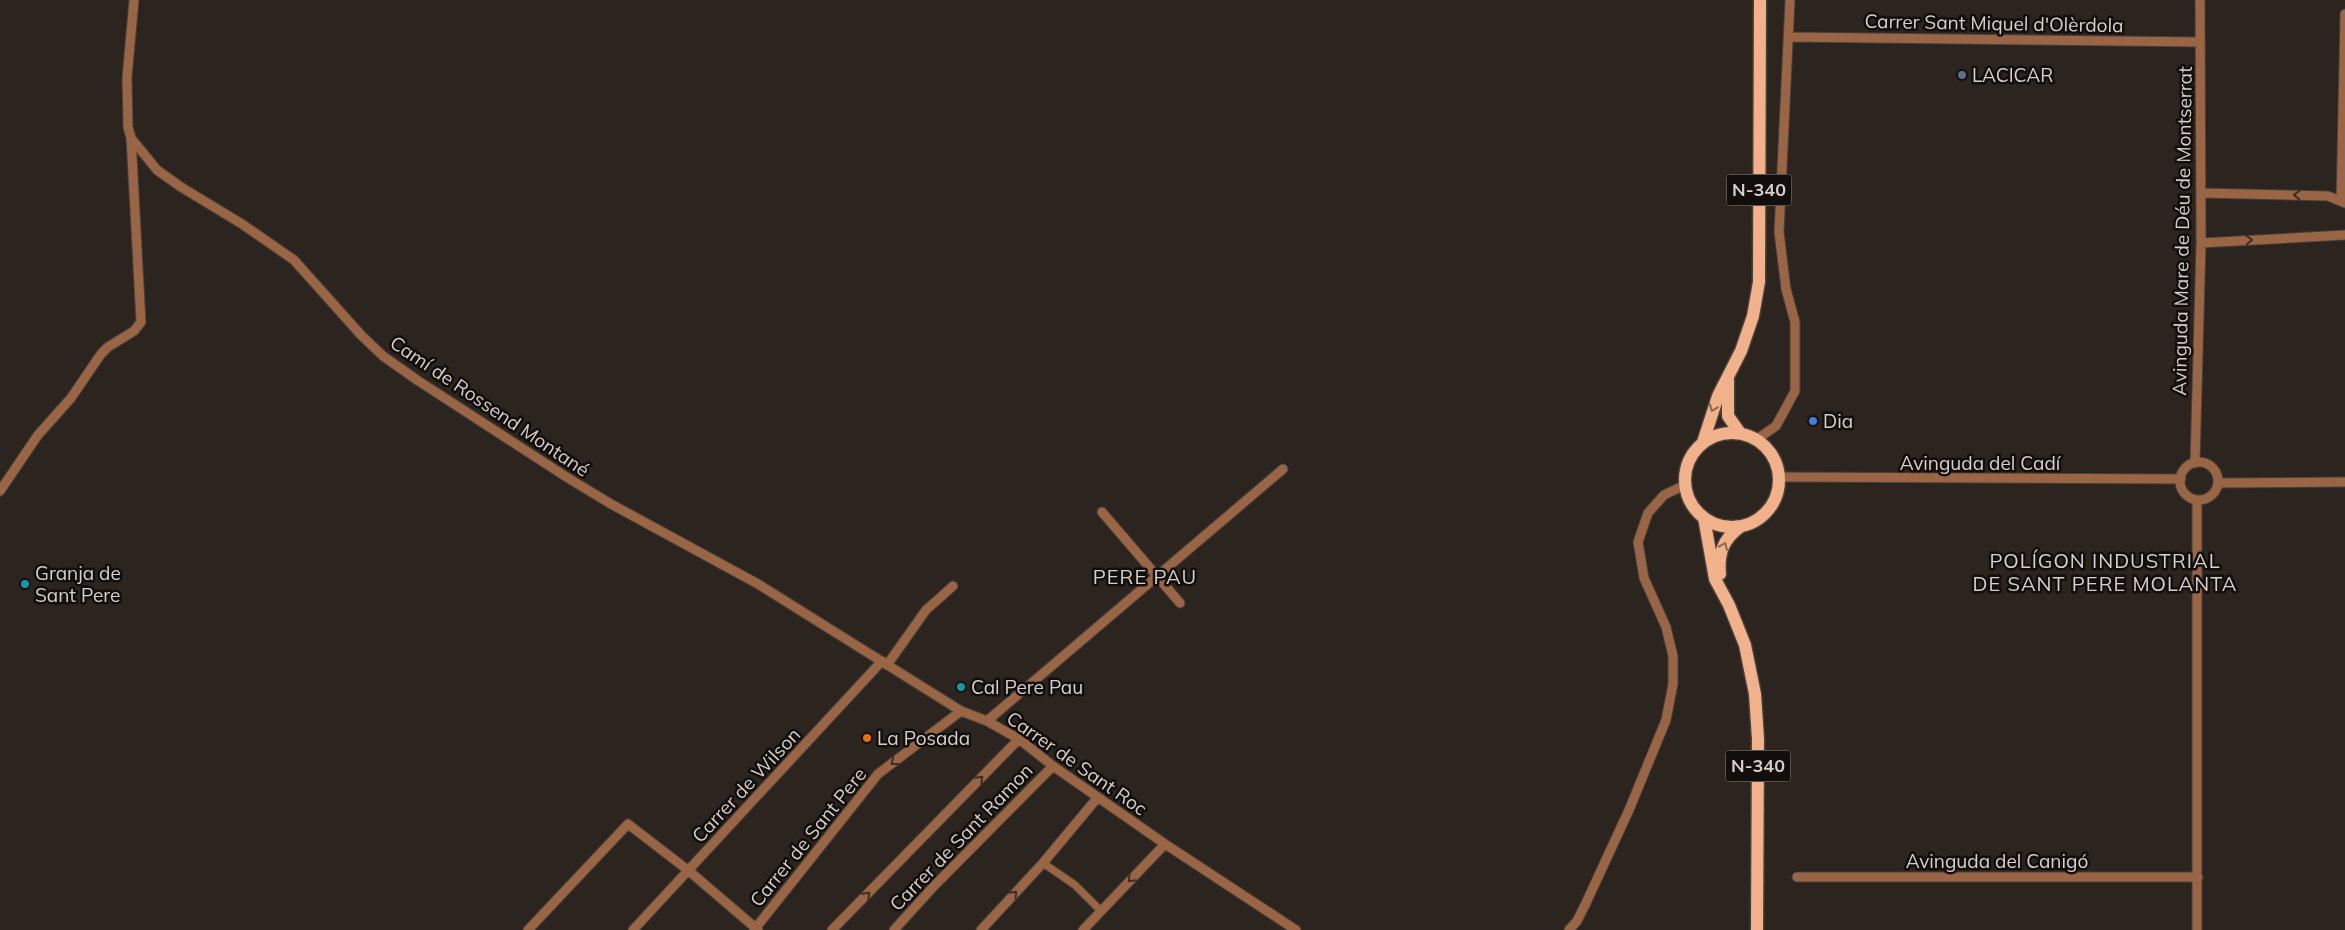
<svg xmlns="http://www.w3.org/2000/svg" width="2345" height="930" font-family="Mulish,sans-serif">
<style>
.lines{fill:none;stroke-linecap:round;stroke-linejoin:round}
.pedestrian-casing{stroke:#47403b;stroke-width:9}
.minor-casing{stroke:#47403b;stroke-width:11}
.primary-casing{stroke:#47403b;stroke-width:15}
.pedestrian{stroke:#996545;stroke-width:7}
.minor{stroke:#996545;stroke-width:9}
.primary{stroke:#f1b18a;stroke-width:12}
.oneway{stroke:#412c20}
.oneway2{stroke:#8d6851}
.service-dot{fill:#5c6f8a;stroke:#120e0c;stroke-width:2}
.shop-dot{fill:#3f7fe0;stroke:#120e0c;stroke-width:2}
.culture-dot{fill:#0f9aa8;stroke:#120e0c;stroke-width:2}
.food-dot{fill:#e8710a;stroke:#120e0c;stroke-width:2}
.labels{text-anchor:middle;stroke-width:5;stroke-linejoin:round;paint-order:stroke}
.shield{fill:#120e0c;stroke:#9b9693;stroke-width:1}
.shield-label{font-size:18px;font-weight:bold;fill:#d6d0cd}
.street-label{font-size:19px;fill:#d6d0cd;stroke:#120e0c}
.poi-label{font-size:19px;fill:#d6d0cd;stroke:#120e0c;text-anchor:start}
.neighbourhood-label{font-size:20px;letter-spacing:1px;fill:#d6d0cd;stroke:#120e0c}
</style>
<rect width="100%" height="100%" fill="#2c241f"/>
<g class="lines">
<g class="pedestrian-casing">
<path id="pedestrian" d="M1043 863 1075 885 1101 911"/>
</g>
<g class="minor-casing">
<path id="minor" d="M134 0 127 78 128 127 131 138 157 170 181 187 242 224 294 260 361 335 383 356 417 380 568 478 611 504 758 584 961 711 987 721 1019 739 1053 766 1165 844 1296 930
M1789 37 2200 42
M2201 193 2328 196 2345 203
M2341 201 2345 14
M2201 243 2345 235
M1757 439 1776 426 1795 391V322L1786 289 1779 232 1790 0
M2180 481a19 19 0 1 1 38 0a19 19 0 1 1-38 0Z
M2195 463 2201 243 2200 0
M1779 477 2181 479
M2218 483 2345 482
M0 491 38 435 71 398 101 354 108 347 134 331 141 322 131 138
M1102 512 1180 603
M887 665 926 610 953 586
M987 721 1283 469
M1797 877H2198
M528 930 628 824 689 871 758 930
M633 930 882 661
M754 930 878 774 961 711
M832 930 1019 739
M894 930 934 886 1053 766
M981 930 1043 863 1098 797
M1083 930 1165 844
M1569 930 1577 921 1586 903 1629 810 1666 720 1673 684V656L1666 627 1644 578 1638 542 1648 513 1664 495 1685 485
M2197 930V500"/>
</g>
<g class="primary-casing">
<path id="primary" d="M1728 380V416L1740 433
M1685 480a47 47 0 1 1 94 0a47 47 0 1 1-94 0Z
M1703 442 1718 396 1741 351 1753 316 1759 282 1760 0
M1704 518 1715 579 1729 605 1745 645 1755 694 1758 739 1757 930
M1720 574C1718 554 1723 539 1740 527"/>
</g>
<use href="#pedestrian" class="pedestrian"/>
<use href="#minor" class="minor"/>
<use href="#primary" class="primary"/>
</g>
<defs><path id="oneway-chevron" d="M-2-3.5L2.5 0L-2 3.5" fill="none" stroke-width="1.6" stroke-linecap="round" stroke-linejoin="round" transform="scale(1.25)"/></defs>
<g class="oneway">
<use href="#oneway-chevron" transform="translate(2297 195) rotate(-178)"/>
<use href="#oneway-chevron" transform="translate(2249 240) rotate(-3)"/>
<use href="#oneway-chevron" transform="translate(894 762) rotate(143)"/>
<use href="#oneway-chevron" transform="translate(980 779) rotate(-46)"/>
<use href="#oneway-chevron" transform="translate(1131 879) rotate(133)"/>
<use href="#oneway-chevron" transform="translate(1014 894) rotate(-47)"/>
<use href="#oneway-chevron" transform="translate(867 895) rotate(-46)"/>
</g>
<g class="oneway2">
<use href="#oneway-chevron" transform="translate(1713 408) rotate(111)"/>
<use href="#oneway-chevron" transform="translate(1724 546) rotate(-66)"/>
</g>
<circle class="service-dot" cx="1962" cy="75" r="5"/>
<circle class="shop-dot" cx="1813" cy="421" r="5"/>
<g class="culture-dot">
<circle cx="25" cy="584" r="5"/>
<circle cx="961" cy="687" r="5"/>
</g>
<circle class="food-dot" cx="867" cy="738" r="5"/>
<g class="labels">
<g class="shield">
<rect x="1726.5" y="174.5" width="65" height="31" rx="4"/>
<rect x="1725.5" y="750.5" width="65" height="31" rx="4"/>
</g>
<g class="shield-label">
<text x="1759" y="196">N-340</text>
<text x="1758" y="772">N-340</text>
</g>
<g class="street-label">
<text transform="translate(1994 23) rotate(1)" y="7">Carrer Sant Miquel d'Olèrdola</text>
<text transform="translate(2182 231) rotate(-89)" y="7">Avinguda Mare de Déu de Montserrat</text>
<text transform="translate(490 406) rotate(34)" y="7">Camí de Rossend Montané</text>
<text x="1980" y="470">Avinguda del Cadí</text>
<text transform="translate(1077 763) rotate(35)" y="7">Carrer de Sant Roc</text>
<text transform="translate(746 785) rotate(-47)" y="7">Carrer de Wilson</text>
<text transform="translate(808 837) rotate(-51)" y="7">Carrer de Sant Pere</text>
<text transform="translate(961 837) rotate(-46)" y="7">Carrer de Sant Ramon</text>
<text x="1997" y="868">Avinguda del Canigó</text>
</g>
<g class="poi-label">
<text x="1972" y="82">LACICAR</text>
<text x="1823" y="428">Dia</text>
<text x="35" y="580">Granja de<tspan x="35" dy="22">Sant Pere</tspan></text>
<text x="971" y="694">Cal Pere Pau</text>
<text x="877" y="745">La Posada</text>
</g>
<g class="neighbourhood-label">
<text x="2105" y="568">POLÍGON INDUSTRIAL<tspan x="2105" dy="23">DE SANT PERE MOLANTA</tspan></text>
<text x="1145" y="584">PERE PAU</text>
</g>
</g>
</svg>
